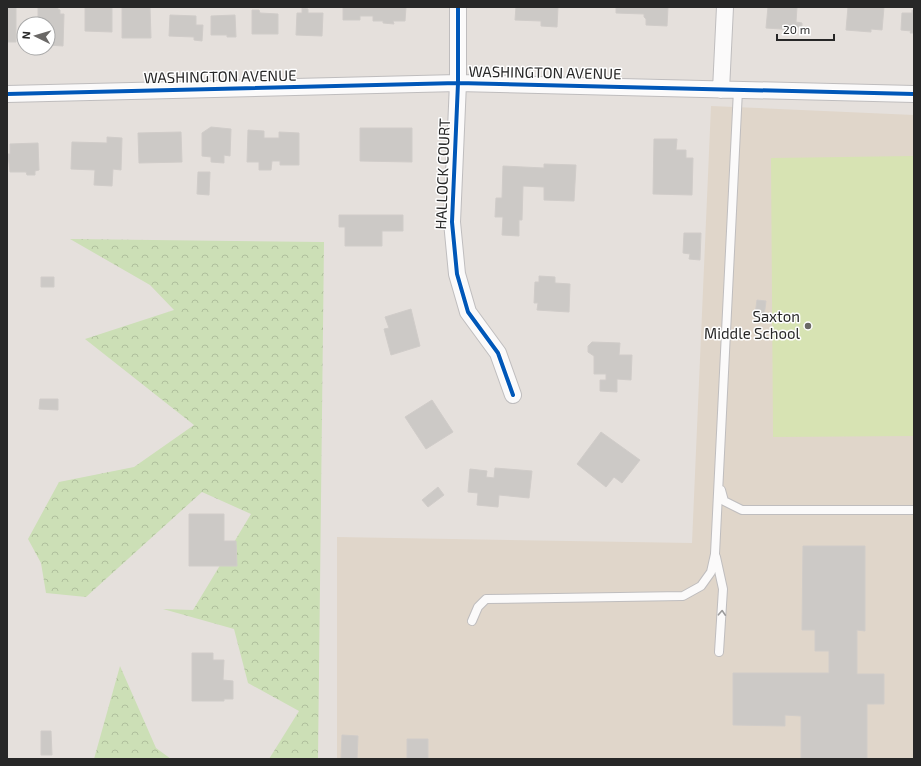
<svg xmlns="http://www.w3.org/2000/svg" width="921" height="766" font-family="'Exo 2',sans-serif">
<style>
.education{fill:#e0d6ca}
.forest{fill:url(#forest-crowns)}
.pitch{fill:#d7e3b3}
.building{fill:#ccc9c6;stroke:#d0ccc9}
.lines{fill:none;stroke-linecap:round;stroke-linejoin:round}
.lane-casing{stroke:#bfbdbe;stroke-width:10}
.street-casing{stroke:#bfbdbe;stroke-width:18}
.lane{stroke:#fbfafa;stroke-width:8}
.street{stroke:#fbfafa;stroke-width:16}
.cycleway-casing{stroke:#fff;stroke-width:6}
.cycleway{stroke:#0057b8;stroke-width:4}
.oneway{stroke:#9c9b9b}
.poi-dot{fill:#6a6866;stroke:#fff;stroke-width:1.5}
.labels{text-anchor:middle;stroke-width:3;stroke-linejoin:round;paint-order:stroke}
.street-label{font-size:15px;fill:#272727;stroke:#fff}
.poi-label{font-size:15px;fill:#272727;stroke:#fff;text-anchor:end}
</style>
<defs>
<pattern id="forest-crowns" width="20" height="18" patternUnits="userSpaceOnUse"><rect width="20" height="18" fill="#ccdfb6"/><path d="M2 6a3 3 0 1 1 6 0M12 15a3 3 0 1 1 6 0" fill="none" stroke="#afbf9c"/></pattern>
</defs>
<rect width="100%" height="100%" fill="#e5e0dc"/>
<path class="education" d="M711 106 914 115V759H337V537L692 543Z"/>
<path class="forest" d="M70 239 324 242 318 759H269L299 711 248 683 234 629 163 609 193 610 251 514 202 492 86 597 46 593 41 563 28 539 59 482 134 467 194 425 85 339 174 310 150 285Z
M120 666 156 748 171 759H94Z"/>
<path class="pitch" d="M914 156V436L773 437 771 158Z"/>
<path class="building" d="M7 7H16V42H7Z
M38 7H55L60 10V14H64L63 46 48 45V24H38Z
M85 7H112V32L85 31Z
M122 7H150L151 38H122Z
M343 7H406L405 21H393L394 24 383 23V21H373V16H360V20H343Z
M516 7H558L557 27 541 26V21L515 20Z
M616 7H668L667 26 646 25V19L644 17V14L616 13Z
M768 7H797L796 22 802 23V27H796V30L766 28Z
M848 7H884L882 30 871 29V32L846 30Z
M302 8 308 9V13H323L322 36 296 35 297 13H302Z
M252 10H259L260 13 278 14V34H252Z
M912 10 914 11V33H910L911 31 901 30 902 13H912Z
M170 15 196 16V25H203L202 41 194 40V37L169 36Z
M235 15 236 37H227V35H211V16Z
M211 127 231 129 230 156 224 155V163L211 162V157L202 156V133Z
M360 128H412V162L360 161Z
M248 130 264 131V138H279V132L299 133V165H280V161H272L271 170H259V162H247Z
M181 132 182 162 139 163 138 133Z
M107 137 122 138 121 170 113 169 112 186 94 185 95 170 71 169 72 142 107 143Z
M654 139H677L676 150H686V158H693L692 195 653 194Z
M38 143 39 170 35 171V175H27L26 172H10L8 154H10V144Z
M544 164 576 165 574 201 544 200V187L523 186 522 220H519V236L502 235 503 217H495L496 198H502L503 166 544 168Z
M198 172H210L209 195 197 194Z
M339 215H403V231H382V246H345V227H339Z
M684 233H701L700 260 689 259 690 254 683 253Z
M539 276 555 277V283L570 284 569 312 537 310 538 303H534L535 282H539Z
M41 277H54V287H41Z
M757 300 766 301 764 316 755 315Z
M411 309 420 346 391 355 384 329 389 328 385 317Z
M592 342 620 343 619 355H632L631 380 617 379V392L600 391V380H606V374H594V356L588 352V346Z
M40 399H58V410L39 409Z
M432 400 453 432 426 449 405 417Z
M601 432 640 460 622 483 614 477 606 487 577 464Z
M495 468 532 471 529 498 499 495 498 507 477 505 478 493 468 492 470 469 487 471 486 477 494 478Z
M438 487 444 495 428 507 422 500Z
M189 514H224V541H236L237 566H189Z
M803 546H865V631L857 630V674H884V704H867V759H801V716L785 715V726L733 725V673H829V651H815V630H802Z
M192 653H213V660H224L223 680 233 681V699H224V701H192Z
M41 731H51L52 755H41Z
M342 735 358 736 357 759H341Z
M407 739H428V759H407Z"/>
<g class="lines">
<g class="lane-casing">
<path id="lane" d="M721 490 724 501 742 510H914
M716 557 723 589 719 652
M472 621 478 607 486 599 683 596 701 586 711 572 715 554 738 90"/>
</g>
<g class="street-casing">
<path id="street" d="M458 7V83L452 222 457 274 468 312 498 353 513 395
M721 90 725 7
M7 94 458 83 914 94"/>
</g>
<use href="#lane" class="lane"/>
<use href="#street" class="street"/>
<g class="cycleway-casing">
<path id="cycleway" d="M458 7V83L452 222 457 274 468 312 498 353 513 395
M7 94 458 83 914 94"/>
</g>
<use href="#cycleway" class="cycleway"/>
</g>
<defs><path id="oneway-chevron" d="M-2-3.5L2.5 0L-2 3.5" fill="none" stroke-width="1.6" stroke-linecap="round" stroke-linejoin="round"/></defs>
<use class="oneway" href="#oneway-chevron" transform="translate(722 613) rotate(-87)"/>
<circle class="poi-dot" cx="808" cy="326" r="4"/>
<g class="labels">
<g class="street-label">
<text transform="translate(545 73) rotate(1)" y="5">WASHINGTON AVENUE</text>
<text transform="translate(220 77) rotate(-1)" y="5">WASHINGTON AVENUE</text>
<text transform="translate(443 174) rotate(-88)" y="5">HALLOCK COURT</text>
</g>
<g class="poi-label">
<text x="800" y="322">Saxton<tspan x="800" dy="17">Middle School</tspan></text>
</g>
</g>
<rect width="921" height="766" fill="none" stroke="#272727" stroke-width="16"/>
<g transform="translate(36 36) rotate(275)"><circle r="19" fill="#ffffff" stroke="#a9a9a9"/>
<path d="M0-3L7 15L0 10L-7 15Z" fill="#6a6866"/>
<text y="-6" font-size="11" font-weight="bold" text-anchor="middle" fill="#272727">N</text>
</g>
<path d="M777 34v6h57v-6" fill="none" stroke="#272727" stroke-width="2"/>
<text x="783" y="34" font-size="12" fill="#272727" stroke="#ffffff" stroke-width="3" paint-order="stroke">20 m</text>
</svg>
